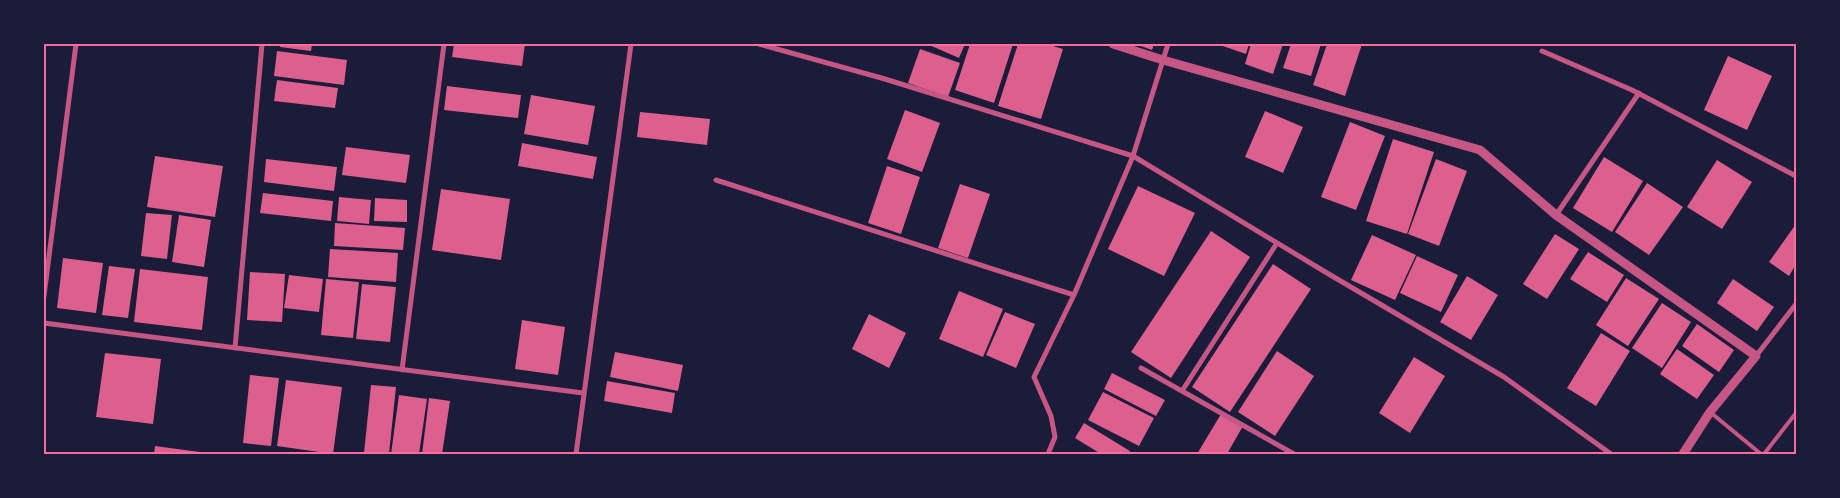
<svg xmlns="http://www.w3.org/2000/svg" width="1840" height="498" font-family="'Libre Baskerville',serif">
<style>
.building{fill:#dd5f8e}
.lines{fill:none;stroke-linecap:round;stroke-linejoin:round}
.service{stroke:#c65784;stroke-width:4}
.minor{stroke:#c65784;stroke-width:5}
.tertiary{stroke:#c65784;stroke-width:9}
.neatline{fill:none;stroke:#ff6b9d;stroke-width:2}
</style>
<rect width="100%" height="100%" fill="#1b1b3a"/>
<path class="building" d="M281 44H312L311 51 280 47Z
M454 44H525L522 66 452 57Z
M927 44H965L959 58Z
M970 44H1013L994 103 955 90Z
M1018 44H1046L1063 49 1041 119 998 106Z
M1135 44H1154L1152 50Z
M1217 44H1249L1246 54Z
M1251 44H1283L1273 74 1245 64Z
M1291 44H1321L1311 76 1283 68Z
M1327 44H1362L1345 96 1313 85Z
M920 49 960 63 948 97 908 83Z
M277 51 347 60 344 85 274 76Z
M1728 56 1772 76 1747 130 1704 110Z
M277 80 338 88 335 108 274 101Z
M447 86 521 95 518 118 444 110Z
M531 95 595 106 588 145 524 134Z
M905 110 940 123 922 172 887 159Z
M1265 111 1303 127 1283 173 1245 157Z
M640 112 710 119 707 145 637 137Z
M1350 122 1385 136 1356 210 1321 197Z
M1393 139 1434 152 1407 234 1366 221Z
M522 143 597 157 593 179 518 166Z
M346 147 410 155 406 183 342 175Z
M155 156 223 166 215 217 147 207Z
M1604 157 1643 181 1612 232 1573 208Z
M266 159 337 167 334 191 264 182Z
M1436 159 1467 171 1439 246 1408 234Z
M1717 160 1752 182 1722 229 1687 207Z
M887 166 920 177 901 234 868 223Z
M1647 183 1683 207 1649 255 1615 232Z
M960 184 990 194 968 258 938 248Z
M1138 186 1195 213 1164 276 1108 249Z
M441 189 510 199 501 260 432 250Z
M263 193 333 201 331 221 260 213Z
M339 197 371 200 369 224 337 221Z
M375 198 407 200V222L374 221Z
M146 213 172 215 167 259 141 256Z
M179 215 211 220 204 267 172 262Z
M335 223 405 228 403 250 334 246Z
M1796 224V264L1789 276 1769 262Z
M1211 231 1250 257 1171 378 1131 352Z
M1555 234 1579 249 1547 299 1523 284Z
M1372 235 1416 255 1395 300 1351 280Z
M330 249 398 253 396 282 328 277Z
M1588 252 1624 275 1607 302 1570 279Z
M1417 256 1458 275 1441 312 1400 293Z
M63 258 103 263 96 313 57 308Z
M1273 264 1311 289 1230 412 1192 387Z
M109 266 135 269 128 318 102 315Z
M140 269 208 277 202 330 134 322Z
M250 272 285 274 282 322 247 320Z
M289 275 323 279 319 312 284 308Z
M1467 276 1498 295 1471 340 1440 322Z
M1626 278 1659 299 1628 346 1596 325Z
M326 279 359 282 353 338 321 335Z
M1733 279 1774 307 1757 331 1717 303Z
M362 284 396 287 390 342 356 339Z
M959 291 1003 309 983 357 939 339Z
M1662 303 1691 322 1662 368 1632 348Z
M1005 312 1035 324 1016 368 986 355Z
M869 314 906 333 889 368 852 349Z
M522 320 565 327 558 375 515 369Z
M1697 324 1734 350 1719 372 1682 346Z
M1601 333 1630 351 1596 406 1567 388Z
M1677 349 1714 375 1697 399 1660 374Z
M1277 351 1314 376 1275 436 1238 412Z
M615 352 683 365 678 391 610 377Z
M105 353 161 359 153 424 96 417Z
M1414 357 1445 376 1410 433 1379 413Z
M1112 373 1165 400 1156 416 1104 389Z
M250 375 279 378 271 446 243 443Z
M286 380 342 387 333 454 277 446Z
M607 381 675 393 672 413 604 401Z
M371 385 396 387 389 454 364 453Z
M1103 392 1154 418 1139 446 1088 420Z
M399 395 427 399 419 454H391Z
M429 398 450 401 442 454H422Z
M1221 414 1243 426 1227 454H1197Z
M1084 423 1130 451 1128 454H1101L1075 438Z
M155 446 207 453V454H154Z"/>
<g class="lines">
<path class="service" d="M1710 412 1761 454
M1764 454 1796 413"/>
<path class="minor" d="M759 44 885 79 1133 156 1327 273 1504 377 1611 454
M1542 51 1632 90 1796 176
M716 180 1074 295 1133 156 1168 44
M1556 215 1639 93
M44 296 76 44
M44 323 583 393
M235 348 262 44
M1756 356 1796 304
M1141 368 1294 454
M402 370 444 44
M1182 391 1277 243
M576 454 631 44
M1048 454 1055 437 1051 416 1034 377 1074 295"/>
<path class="tertiary" d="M1113 44 1163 60 1480 150 1556 215 1756 356 1710 412 1683 454"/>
</g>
<rect width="1840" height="498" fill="none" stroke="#1b1b3a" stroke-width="90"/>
<rect x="45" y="45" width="1750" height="408" class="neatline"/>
</svg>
